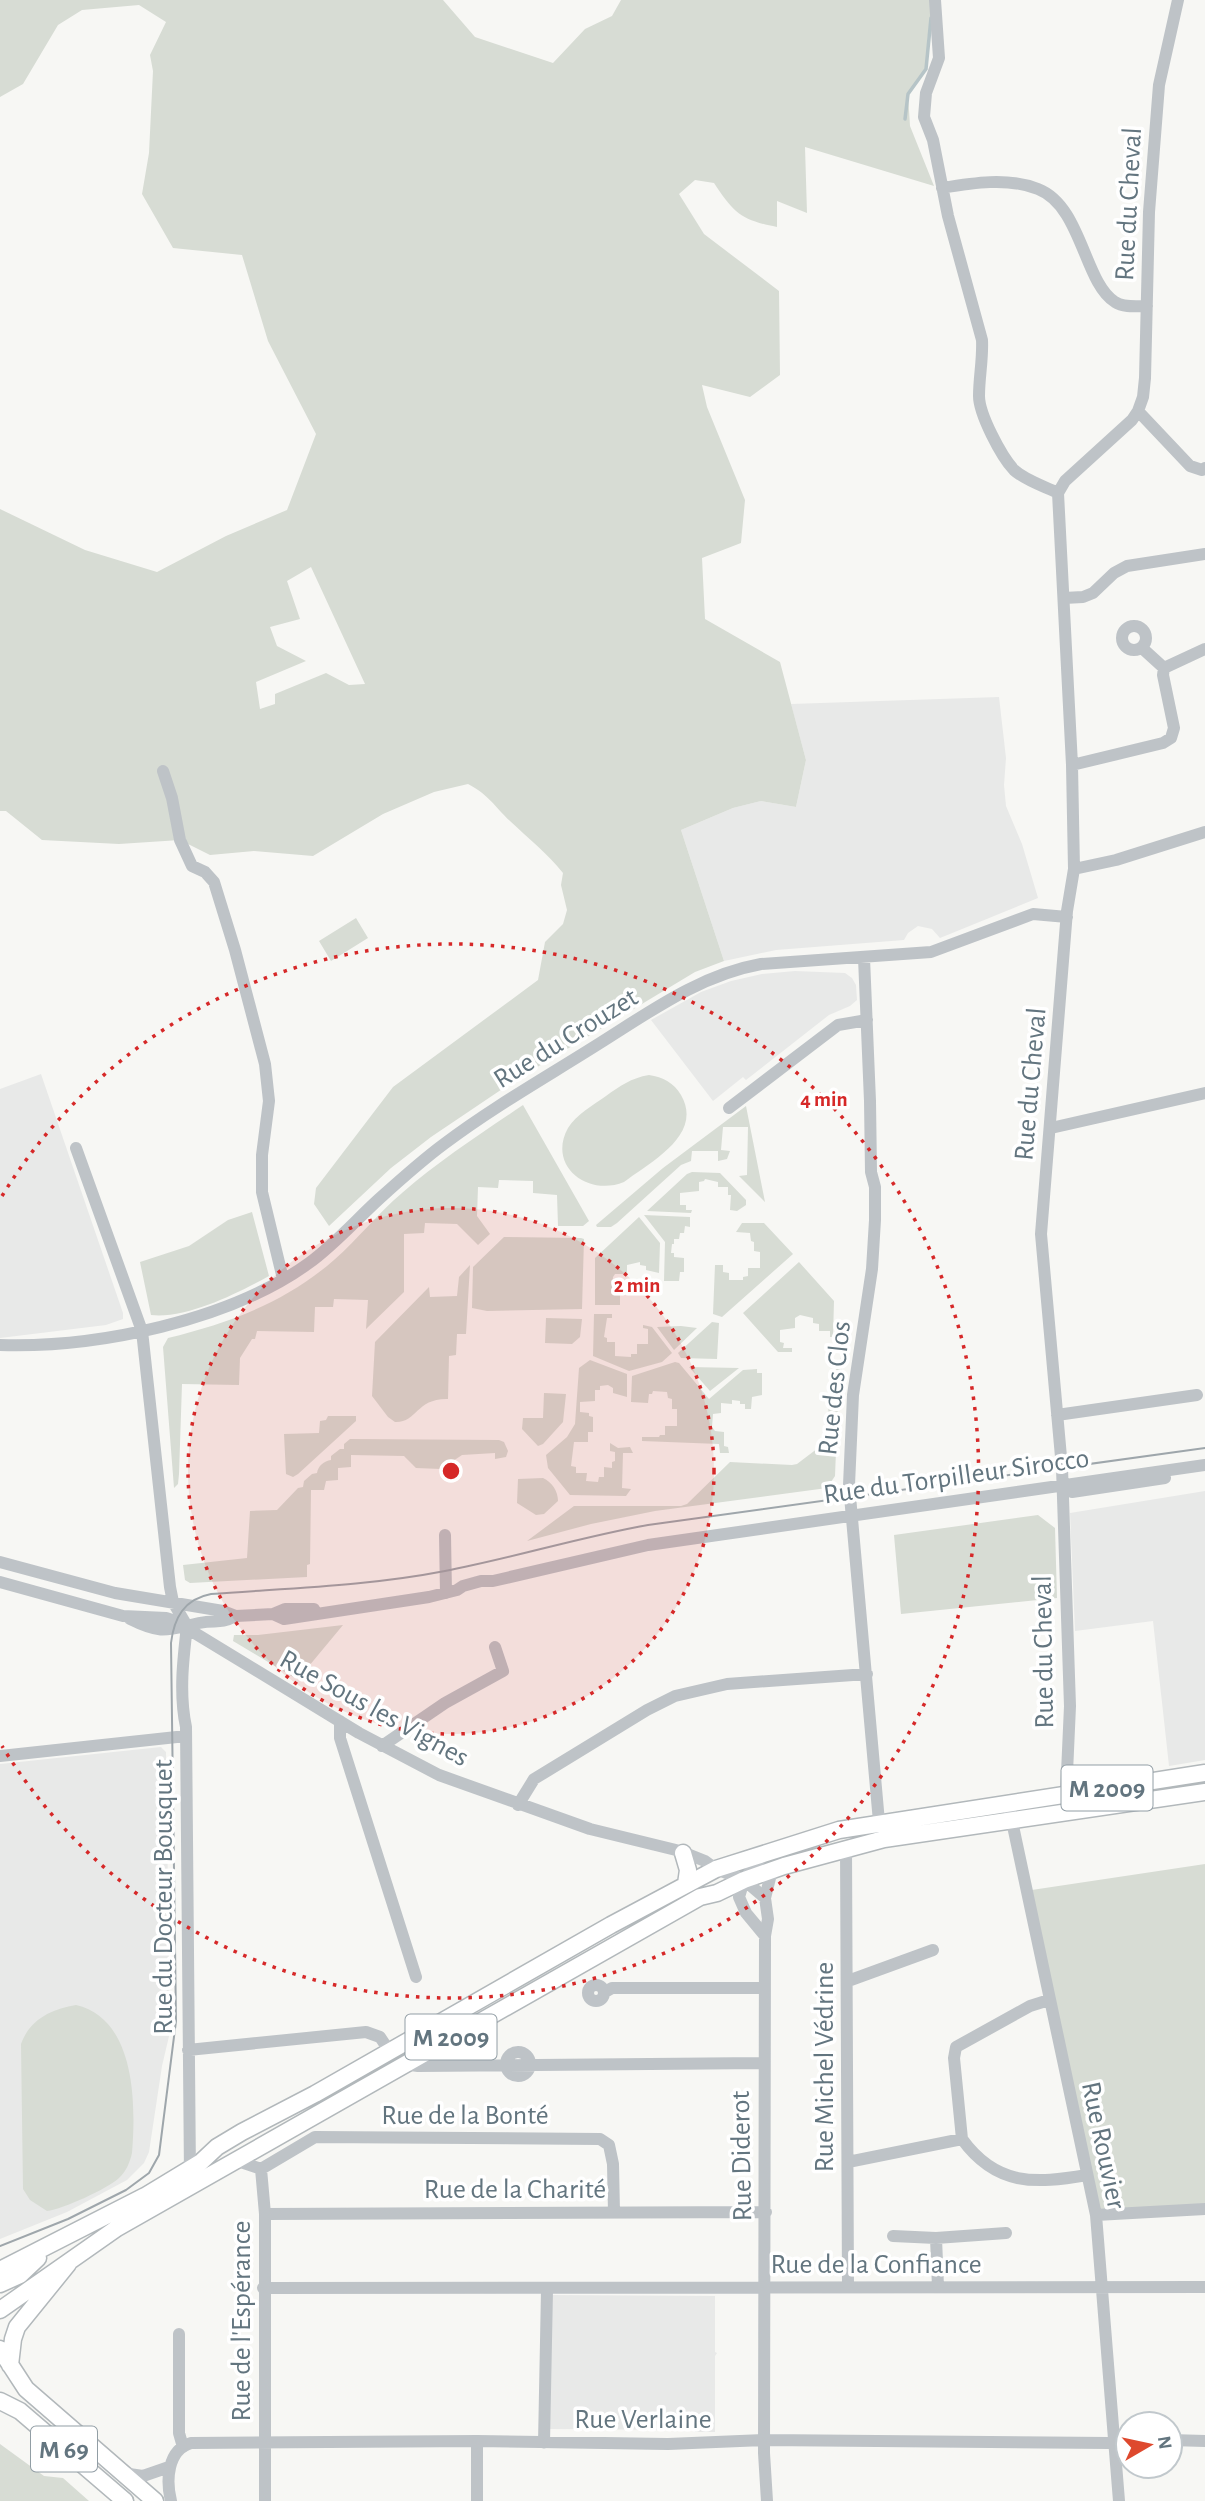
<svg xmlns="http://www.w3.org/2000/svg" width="1205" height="2501" font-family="'Alegreya Sans',sans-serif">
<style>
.built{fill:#e8e9e8}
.green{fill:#d7dcd4;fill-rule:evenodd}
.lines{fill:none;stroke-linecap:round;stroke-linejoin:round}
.stream{stroke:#b6c4c7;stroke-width:3.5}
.major-casing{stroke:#b2b8bb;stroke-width:19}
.minor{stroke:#bec3c7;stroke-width:12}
.major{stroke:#fff;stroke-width:16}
.tram{stroke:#9ea6ab;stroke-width:2}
.ring{fill:none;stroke:#d62828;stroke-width:3.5;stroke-dasharray:3.5 7}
.labels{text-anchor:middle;stroke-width:7;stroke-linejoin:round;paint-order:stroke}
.shield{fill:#fff;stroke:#929ea5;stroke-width:2}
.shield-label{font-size:26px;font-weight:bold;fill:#63757f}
.street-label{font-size:28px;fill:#63757f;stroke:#fff}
.centre{fill:#d62828;stroke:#fff;stroke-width:3.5}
.ring-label{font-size:21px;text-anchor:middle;font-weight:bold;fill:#d62828;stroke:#fff;stroke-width:7;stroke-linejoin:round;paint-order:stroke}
</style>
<rect width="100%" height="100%" fill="#f7f7f4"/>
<path class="built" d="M999 697 1006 758 1004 785 1006 806 1022 844 1038 898 940 938 932 929 918 926 908 933 904 940 776 950 724 961 681 830 733 808 761 801 796 807 806 760 791 704Z
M795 971 845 973 852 978 856 985 857 1000 850 1006 829 1015 746 1080 743 1077 713 1101 651 1020 701 992 731 981 762 974Z
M41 1074 123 1313V1319L106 1325 0 1338V1089Z
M1205 1491V1760L1169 1766 1153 1621 1075 1631 1070 1513Z
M161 1747 166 1752 170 2032 162 2066 149 2152 144 2163 127 2180 67 2212 0 2239V1764Z
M551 2295 715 2296V2352L717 2353 715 2356V2432H695L694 2430 550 2429Z"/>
<path class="green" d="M0 0H443L475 37 553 63 585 29 612 16 621 0H935L937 10 928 35 926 69 908 94 910 126 934 186 805 147 807 213 777 201V227C741 220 734 213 714 183L695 180 679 194 704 234 779 291 780 375 750 397 702 385 707 407 745 500 741 543 702 558 705 619 780 662 806 760 796 807 761 801 733 808 681 830 724 961 695 972 514 1081 431 1137 391 1168 329 1226 314 1204 316 1188 393 1087 538 980 545 942 563 924 567 910 561 885 563 873C548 854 528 838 510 821 495 807 488 794 468 784L434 792 383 814 313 856 254 851 210 855 180 840 119 844 42 840 6 811H0V509L85 550 157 572 226 536 287 510 316 434 268 341 242 255 173 248 142 194 149 153 153 71 150 55 166 22 139 5 82 10 58 25 23 84 0 97ZM311 567 365 684 349 685 326 673 275 694V704L260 709 256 682 306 661 277 646 270 627 300 619 287 581Z
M356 918 368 938 331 961 319 941Z
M649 1075C663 1077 674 1083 681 1095 704 1135 650 1162 624 1182 588 1197 547 1166 568 1128 576 1115 593 1105 606 1096 620 1086 631 1078 649 1075Z
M523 1105 589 1221 583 1226H558L557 1195 533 1193V1181L499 1180 498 1188 478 1187 477 1216 490 1234 478 1245 457 1224 425 1223 424 1233 404 1234V1292L366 1329 368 1300 334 1299 333 1307H315L314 1332 257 1331 255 1339H252L240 1358 239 1385 182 1384 179 1474 178 1484 174 1488 163 1347 168 1338C230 1323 286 1302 334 1260 358 1239 378 1213 402 1193 440 1160 482 1133 523 1105Z
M746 1106 765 1202 739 1176 747 1175 748 1127H723L721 1150 730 1151 727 1159 718 1161V1151H692L691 1161 681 1165 617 1223 611 1227H597L596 1225 663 1168Z
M692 1172 720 1173 746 1200V1205L737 1211 730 1210 731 1195H728V1187H718V1182L705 1179 704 1181 699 1182V1191L680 1193V1205H686V1210H692L691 1213 647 1211 687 1174Z
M252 1212 269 1276C238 1293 187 1319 151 1315L140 1262 189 1246 228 1220Z
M644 1215 690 1217V1227L685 1226 684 1233H680L679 1239H674V1244H672L671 1253H674V1257L684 1258V1272H680L679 1281H664L665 1242Z
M639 1217 660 1243 659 1273 646 1270V1266L640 1265V1262L627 1265V1274H615L613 1277 612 1288 617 1289V1294L620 1295V1305H595V1258Z
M742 1223H764L793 1254 722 1317 713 1314 715 1265H723V1272L729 1273V1280H743V1277L748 1276V1268H760V1252L754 1251V1242L751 1241 750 1233 736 1232Z
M504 1237 581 1238 584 1239 582 1309 487 1311 472 1308 473 1267Z
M799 1262 834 1301 833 1337H830V1331H819V1324L813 1323V1318L800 1315 795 1318V1328L780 1330V1342L784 1343 783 1348H792V1352H778L743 1313Z
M470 1265 466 1334H457L456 1355 449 1356 448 1399C416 1398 417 1423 395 1422L388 1417 372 1396 375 1342 429 1287 430 1297 457 1296 459 1277Z
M594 1314H612V1318H607L604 1337 607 1338V1342H615V1356L631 1357V1354H637V1344H648V1329L643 1328V1325L652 1327 672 1353 662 1362 629 1371 593 1356Z
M546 1318 582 1319 580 1337 572 1344 545 1343Z
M712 1322 719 1323 717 1359 681 1358 678 1353Z
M681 1326 697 1328 674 1350 657 1327Z
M844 1355 838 1401 835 1476 827 1488 655 1511 591 1524 527 1541 574 1506H681L687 1504 730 1462 792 1465 797 1464 826 1442 831 1376 838 1367 835 1365Z
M590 1360 627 1374V1397L613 1393V1388L608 1385 600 1386V1390H595V1401L580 1402V1412L589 1413V1416L593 1417V1432H588V1442H574L571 1466 576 1467V1473H587L586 1481 598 1482 599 1477H604V1467L612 1468V1462L615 1461V1452L610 1451V1443L618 1448 630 1447 633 1453H623L622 1488 631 1489 626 1496 570 1495 548 1468 546 1455 567 1437 575 1424 579 1368Z
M675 1362 679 1363 709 1399 743 1370 757 1369V1373H762V1395L752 1397 751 1409H745V1404H740V1401L732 1400V1404L721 1403V1413L713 1414 712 1427 715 1431 724 1432V1446L728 1447 729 1453H720L719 1444 642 1441V1437H659L660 1435H665V1426H677V1409H672V1399L668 1398 667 1392 653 1391 652 1394H649L648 1403 631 1402 632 1376Z
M689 1367 739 1368 710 1391Z
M544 1393 566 1394 563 1422 543 1444 538 1446 522 1429 523 1418H543Z
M328 1416H356V1421L298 1474 293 1477 286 1474 284 1434 319 1433 320 1421 326 1420Z
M350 1439 499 1440 504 1442 508 1451 506 1457 495 1459V1453L462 1455 441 1469 416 1468 404 1456 351 1455V1467L338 1468V1480L326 1481 324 1490H311L310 1564 307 1565V1577L190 1583 185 1580 183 1565 247 1558 250 1511 277 1510 298 1488 303 1487 304 1481 312 1474 317 1473C318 1466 324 1461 331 1460V1456L340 1449H344V1444Z
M543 1478C552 1482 558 1491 558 1501L544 1514 536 1515 517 1503 518 1479Z
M1038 1515 1055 1528 1057 1598 901 1614 894 1535Z
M343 1625 299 1678 293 1677 233 1641 234 1635H258Z
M1205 1864V2209L1096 2215 1025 1891Z
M76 2005C136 2019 136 2105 132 2153 130 2162 126 2172 119 2178 107 2189 63 2209 47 2211L30 2200 23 2189 21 2044C30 2019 52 2009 76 2005Z
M0 2444 44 2476 63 2478 89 2501H0Z"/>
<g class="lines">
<path class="stream" d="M905 119 908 94 926 69 931 18"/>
<g class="major-casing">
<path id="major" d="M683 1853 688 1870 686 1884
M0 2270 145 2196 201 2162 217 2147 242 2132 315 2094 611 1925 716 1869 839 1830 1205 1773
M0 2284 20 2275 38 2258
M0 2310 117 2228 700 1897 717 1893 744 1880 784 1866 884 1839 1205 1792
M0 2349 26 2389 155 2501
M10 2365 13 2339 17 2327 68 2264
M0 2401 20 2411 125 2501"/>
</g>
<path class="minor" d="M935 0 939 58 926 93 924 117 933 140 948 216 982 340C983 359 979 377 979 396 979 414 1001 456 1014 470 1026 481 1044 486 1058 493
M942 188C972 183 1008 177 1038 189 1082 206 1084 283 1115 302 1124 308 1137 306 1147 306
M1138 411 1190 466 1202 470 1205 468
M1064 598 1083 597 1093 593 1114 573 1127 566 1205 554
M1122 638a12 12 0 1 1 24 0a12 12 0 1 1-24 0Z
M1142 648 1164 668
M1072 765 1163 743 1171 738 1174 728 1163 675 1164 668 1205 649
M163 771 172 798 180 840 192 866 205 872 214 882 235 950 265 1064 269 1101 262 1155V1192L283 1279
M1074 869 1116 860 1205 832
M864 958 870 1101 871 1172 875 1187V1220L872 1269 853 1395 849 1485 880 1833
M729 1108 838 1025 867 1020
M1051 1128 1205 1093
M76 1148 142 1331 170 1587 173 1602 187 1626
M0 1345C97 1348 229 1321 309 1263 334 1245 356 1220 379 1199 400 1180 421 1161 444 1144 493 1107 548 1076 600 1043 651 1011 700 975 761 964L931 952 1033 914 1067 917
M1057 1415 1197 1395
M1072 1492 1165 1478
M445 1535 446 1593
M0 1562 115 1593 223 1611 236 1616 273 1614 285 1609H314
M0 1582 123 1616 166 1618 175 1621 359 1733 439 1775 590 1829 680 1851 705 1861 716 1869 744 1880 765 1898
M273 1614 284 1619 429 1597 457 1590 463 1586 481 1581H493L648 1545 1205 1465
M130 1619C162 1635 167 1630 199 1623 217 1619 218 1625 236 1616
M187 1626C183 1660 179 1694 186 1727L190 2175
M340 1721V1738L416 1977
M382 1746 445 1703 503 1671 495 1647
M0 1756 186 1736
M518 1805 534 1779 647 1710 675 1696 727 1684 867 1674
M1010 1812 1096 2215 1119 2501
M1068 1812 1066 1795 1070 1706 1062 1468 1041 1234 1067 911 1074 869 1072 765 1058 493 1065 481 1132 420 1138 411 1143 397 1145 378 1149 212 1159 85 1178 0
M846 1848 848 2287
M763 1855 744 1880 739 1897 746 1913 765 1936
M848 1981 933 1950
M588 1993a8 8 0 1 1 16 0a8 8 0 1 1-16 0Z
M605 1992 612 1988H764
M188 2050 366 2032 380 2037 390 2052
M506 2064a12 12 0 1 1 24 0a12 12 0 1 1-24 0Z
M404 2064 418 2066 763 2063
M962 2139 954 2058 956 2047 1030 2006 1049 2000
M235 2160 261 2169 265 2214V2501
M848 2162 962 2139C996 2186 1035 2184 1087 2175
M261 2169 315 2137 600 2139 609 2145 613 2164 614 2212
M265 2214 766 2212
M1096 2215 1205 2209
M893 2236 936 2238 1006 2233
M936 2238 938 2287
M263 2288 1205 2287
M179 2334V2433L183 2447
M1170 2440 1205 2441
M477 2441V2501
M544 2443 547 2290
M122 2473 143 2476 169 2467
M171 2501C166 2481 167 2450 191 2443L477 2441 668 2444 764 2440 1109 2443 1128 2440
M767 2501 764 2453 765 1936 768 1919 765 1898 772 1870"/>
<use href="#major" class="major"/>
<path class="tram" d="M0 2246 68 2219 126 2190 149 2173 159 2155 176 2021 171 1643C174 1618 184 1599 211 1594 290 1588 368 1586 445 1571 513 1558 580 1537 648 1525L1205 1448"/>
</g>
<circle cx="451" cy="1471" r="263" fill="#d62828" fill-opacity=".12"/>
<g class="ring">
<circle cx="451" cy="1471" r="263"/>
<path d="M2 1196A527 527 0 1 1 2 1746"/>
</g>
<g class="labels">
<g class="shield">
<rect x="1061.5" y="1765.5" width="91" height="45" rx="5"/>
<rect x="405.5" y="2014.5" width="91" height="45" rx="5"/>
<rect x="31" y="2426.5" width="66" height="45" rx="5"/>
</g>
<g class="shield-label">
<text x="1107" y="1797">M 2009</text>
<text x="451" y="2046">M 2009</text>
<text x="64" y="2458">M 69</text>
</g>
<g class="street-label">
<text transform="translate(1127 204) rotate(-87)" y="10">Rue du Cheval</text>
<text transform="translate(565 1037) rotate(-32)" y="10">Rue du Crouzet</text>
<text transform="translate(1029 1084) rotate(-85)" y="10">Rue du Cheval</text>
<text transform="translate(833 1388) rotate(-84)" y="10">Rue des Clos</text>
<text transform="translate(956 1475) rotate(-8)" y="10">Rue du Torpilleur Sirocco</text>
<text transform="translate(1042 1652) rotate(-91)" y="10">Rue du Cheval</text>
<text transform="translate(375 1707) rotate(29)" y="10">Rue Sous les Vignes</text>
<text transform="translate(162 1897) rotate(-90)" y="10">Rue du Docteur Bousquet</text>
<text transform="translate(823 2067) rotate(-90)" y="10">Rue Michel Védrine</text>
<text x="465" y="2124">Rue de la Bonté</text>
<text transform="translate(1105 2145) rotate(78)" y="10">Rue Rouvier</text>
<text transform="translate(740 2156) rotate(-91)" y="10">Rue Diderot</text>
<text x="515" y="2198">Rue de la Charité</text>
<text x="876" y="2273">Rue de la Confiance</text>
<text transform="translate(240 2321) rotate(-90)" y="10">Rue de l'Espérance</text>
<text x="643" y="2428">Rue Verlaine</text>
</g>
</g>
<circle cx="451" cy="1471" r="10" class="centre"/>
<g class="ring-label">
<text x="824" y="1106">4 min</text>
<text x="637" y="1292">2 min</text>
</g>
<g transform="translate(1149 2445) rotate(81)"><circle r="33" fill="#ffffff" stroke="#c1c8cc" stroke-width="2"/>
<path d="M0-5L12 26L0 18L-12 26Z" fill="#de492e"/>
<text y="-10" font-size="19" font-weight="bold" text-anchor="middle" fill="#63757f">N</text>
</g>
</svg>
